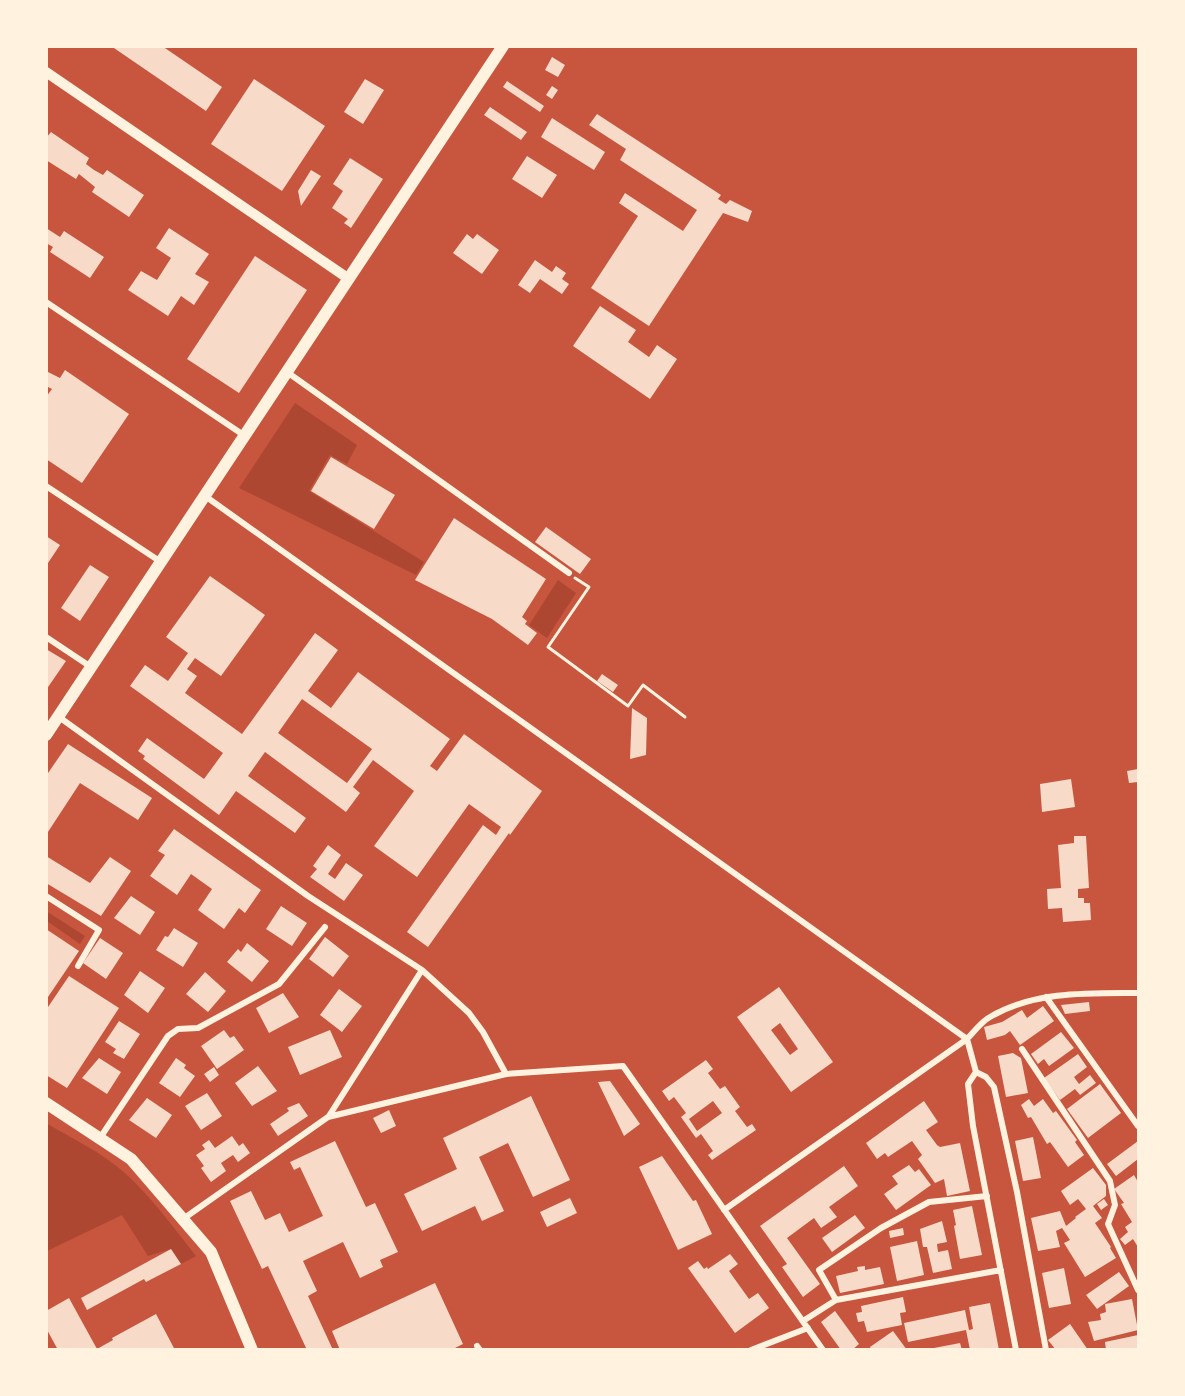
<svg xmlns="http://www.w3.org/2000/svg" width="1185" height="1396" font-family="Karla,sans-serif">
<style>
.green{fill:#ae4732}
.building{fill:#f7dbc8;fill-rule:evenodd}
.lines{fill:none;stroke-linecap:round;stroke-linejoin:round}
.path{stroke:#fff3e0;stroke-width:3}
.minor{stroke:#fff3e0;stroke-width:6}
.tertiary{stroke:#fff3e0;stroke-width:10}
.secondary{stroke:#fff3e0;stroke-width:12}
</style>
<rect width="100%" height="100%" fill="#c8553d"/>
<path class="green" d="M295 403 357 445 347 464 330 455 309 491 424 562 416 575 239 488Z
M558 580 576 593 547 638 529 625Z
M46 911 85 936 80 944 47 921Z
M46 1123C73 1139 103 1153 126 1174 152 1198 174 1228 196 1256L181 1264 171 1249 148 1256 122 1215 47 1251Z"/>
<path class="building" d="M111 46H162L222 87 206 111Z
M552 57 565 65 558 77 545 70Z
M254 79 325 126 282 191 211 144Z
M365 79 384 90 363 124 344 112Z
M507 81 544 106 540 112 503 87Z
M552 86 558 90 552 99 546 95Z
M490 107 527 132 521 140 484 115Z
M597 114 721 195 718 199 726 204 730 200 752 211 748 222 723 213 649 326 591 288 638 216 619 203 625 193 683 231 697 210 620 160 626 149 589 125Z
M552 118 605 152 594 170 541 137Z
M51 132 89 158 86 164 94 170 103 175 107 170 144 195 129 217 92 192 95 187 79 174 76 179 46 160V138Z
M527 156 557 175 542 198 512 179Z
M350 158 383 179 351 228 344 223 348 219 332 208 343 191 333 184Z
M311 170 321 176 301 206 298 191Z
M46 228 60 237 64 231 104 257 90 278 50 252 53 247 46 243Z
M169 228 209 254 195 274 209 282 194 305 181 296 168 316 128 290 141 271 157 280 171 258 156 248Z
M467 234 473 239 477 234 499 250 482 274 453 253Z
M255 256 307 290 239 393 187 359Z
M535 260 552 272 556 266 566 273 562 279 569 284 562 294 540 279 530 293 518 285Z
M600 306 636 330 628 342 649 357 657 345 677 359 650 399 573 346Z
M65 370 129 414 82 483 46 459V397L52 389 46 386V371L60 378Z
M331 457 395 495 374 529 311 491Z
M454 518 546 579 522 617 527 621 525 624 537 633 528 645 492 619 415 580Z
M546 527 591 559 580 574 535 542Z
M46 536 60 545 46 566Z
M90 565 109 577 80 621 61 608Z
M210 576 265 615 221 676 195 658 187 669 197 676 185 693 242 734 315 633 338 650 308 691 331 708 358 672 450 739 430 766 437 771 464 734 542 791 510 835 509 833 428 947 407 932 483 825 496 835 501 827 469 804 417 877 374 846 414 791 373 760 353 787 360 793 346 812 265 752 248 776 306 818 295 833 236 791 219 815 143 759 145 756 138 751 147 738 204 779 223 753 130 686 145 665 168 681 188 653 166 637ZM302 699 372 749 347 783 278 733Z
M46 649 66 661 46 690Z
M602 674 618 685 613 692 597 681Z
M632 708 647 718 646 755 630 759Z
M68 744 152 798 138 820 80 783 46 835V776Z
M1138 769V782L1129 783 1127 771Z
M1071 779 1075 807 1042 812 1040 784Z
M174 829 261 890 245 913 239 908 224 929 198 910 212 889 191 874 177 895 150 876 165 855 158 851Z
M1074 836H1086L1089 888 1078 889V898H1084V903H1090L1091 920 1063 922 1062 908 1048 909 1047 889 1061 888 1058 845 1074 843Z
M328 845 341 855 328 874 335 879 346 863 363 875 344 901 310 877 317 869 313 866Z
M46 856 90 883 110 857 131 871 101 916 46 883Z
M131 896 155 912 140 935 114 918Z
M281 906 307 923 292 946 266 929Z
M174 928 198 943 183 967 156 950 165 936 168 937Z
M46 929 79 951 46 1000Z
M325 937 349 956 333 977 309 959Z
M100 938 123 953 106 979 83 963Z
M247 943 269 961 252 982 227 962 238 949 241 952Z
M140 971 165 988 148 1013 124 995Z
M205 972 226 991 208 1012 186 994Z
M69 976 119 1008 67 1088 46 1075V1010Z
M779 987 833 1062 791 1092 737 1017ZM780 1023 798 1049 790 1055 771 1030Z
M339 989 362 1006 342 1032 320 1015Z
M283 993 299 1017 269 1033 256 1008Z
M1089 1002 1090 1011 1065 1014 1061 1005Z
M1043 1006 1054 1021 1020 1045 1010 1031 1005 1035 987 1040 984 1027 1002 1022 1022 1010 1027 1018Z
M119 1021 140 1034 124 1059 113 1053 116 1049 105 1042Z
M224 1030 230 1038 234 1036 244 1050 217 1069 201 1046Z
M330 1030 342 1057 300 1075 288 1047Z
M1061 1032 1074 1048 1049 1066 1044 1059 1038 1064 1031 1054Z
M1013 1053 1021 1058 1028 1093 1006 1097 998 1056Z
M1078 1054 1087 1067 1074 1077 1079 1084 1090 1075 1096 1083 1080 1095 1075 1089 1060 1100 1044 1078Z
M99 1058 121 1072 107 1094 82 1078Z
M176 1058 186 1065 184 1068 195 1076 180 1097 159 1083Z
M706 1060 713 1069 708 1073 720 1089 725 1086 740 1107 735 1111 747 1127 752 1124 756 1130 712 1160 708 1155 713 1151 701 1134 696 1138 681 1117 686 1113 674 1097 669 1101 662 1091ZM713 1101 722 1113 697 1131 689 1119Z
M258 1066 277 1091 252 1106 235 1083Z
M214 1067 219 1075 210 1082 204 1074Z
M610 1081 640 1124 624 1136 598 1082Z
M1100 1084 1121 1113 1088 1138 1067 1109Z
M207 1093 222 1116 201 1130 185 1106Z
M531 1096 570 1180 533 1197 508 1143 479 1157 504 1211 482 1221 475 1206 422 1231 404 1194 457 1169 443 1138Z
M147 1098 172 1115 156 1138 129 1120Z
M1029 1099 1034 1106 1043 1099 1053 1113 1056 1111 1077 1140 1075 1142 1084 1155 1068 1167 1050 1142 1047 1144 1031 1117 1028 1118 1021 1105Z
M924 1101 938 1122 926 1130 937 1145 940 1147 960 1143 970 1191 947 1196 944 1179 935 1183 918 1159 922 1155 912 1141 888 1157 885 1153 877 1159 866 1143Z
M299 1103 308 1116 278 1136 270 1124 289 1111 287 1108Z
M389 1110 396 1126 381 1133 373 1118Z
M232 1136 239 1146 243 1143 250 1153 238 1162 233 1155 221 1163 226 1171 211 1182 201 1168 204 1166 196 1155 205 1149 202 1145 209 1140 215 1148Z
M1033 1137 1041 1178 1023 1181 1015 1141Z
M335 1141 366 1207 375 1203 398 1252 380 1260 383 1267 360 1278 343 1242 303 1261 317 1291 308 1296 333 1350H307L268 1266 262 1269 230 1201 251 1191 265 1220 280 1213 289 1232 323 1216 300 1167 294 1170 290 1162Z
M1138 1141V1159L1116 1176 1107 1164Z
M662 1156 693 1201 696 1200 712 1234 678 1250 639 1167Z
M909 1165 915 1172 919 1169 931 1185 896 1210 884 1194 898 1184 892 1176Z
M844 1166 858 1186 829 1207 837 1217 821 1228 814 1218 787 1238 820 1284 803 1297 782 1267 787 1264 760 1226Z
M1093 1168 1106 1185V1196L1093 1206 1102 1218 1095 1223 1111 1247 1110 1248 1116 1258 1085 1277 1064 1243 1070 1240 1062 1228 1056 1231 1060 1247 1038 1251 1031 1218 1060 1211 1066 1226 1076 1218 1075 1217 1086 1209 1078 1199 1070 1205 1061 1191Z
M1134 1175 1138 1182V1247L1133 1239 1125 1245 1120 1239 1128 1232 1125 1227 1132 1222 1121 1204 1124 1203 1114 1189Z
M570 1198 577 1213 547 1227 540 1212Z
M1104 1199 1108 1205 1101 1210 1097 1204Z
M972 1206 982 1255 960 1259 954 1226 956 1225 953 1210Z
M855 1215 865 1228 832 1252 822 1238Z
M942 1221 947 1242 937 1244 938 1252 948 1250 952 1269 933 1273 927 1247H923L920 1229Z
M903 1228 904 1235 890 1238 889 1231Z
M917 1241 924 1275 897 1281 890 1247Z
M171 1249 181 1264 146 1282 144 1279 87 1310 81 1298Z
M730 1254 738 1264 729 1271 749 1299 758 1293 769 1308 735 1333 688 1268 698 1261 704 1269 707 1267 708 1269Z
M865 1266V1270L880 1267 884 1284 840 1293 836 1276 858 1271 857 1267Z
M1064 1268 1071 1304 1049 1308 1042 1273Z
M1119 1272 1129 1286 1097 1309 1086 1295Z
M435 1283 463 1344 451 1350H340L332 1331Z
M903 1297 906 1312 900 1313 902 1325 867 1332 864 1321 858 1322 856 1313 862 1312 861 1306Z
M69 1298 97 1349 113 1340 112 1338 156 1314 175 1350H58L46 1328V1311Z
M1132 1299 1138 1330 1094 1341 1088 1322 1101 1320 1100 1314 1106 1312 1105 1304Z
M990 1303 999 1350H970L966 1330 908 1342 904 1323 965 1310 969 1330 973 1329 969 1307Z
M835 1311 859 1344 852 1350H841L821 1322Z
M1070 1324 1088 1350H1056L1048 1340Z
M893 1331 907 1350H871L870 1347Z
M1138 1335V1350H1106L1105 1342Z
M960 1343 962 1350H934V1348Z"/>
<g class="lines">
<path class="path" d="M575 578 589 587 548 647 628 706 643 685 685 717"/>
<path class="minor" d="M46 302 245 436
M287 372 569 573
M46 486 161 562
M205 496 967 1039
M46 637 91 667
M59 717 308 896 422 970 469 1013 483 1032 506 1074
M46 896 99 930 78 966
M1046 997 1138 1126
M967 1039 976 1072
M1022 1049 1110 1181 1115 1205 1108 1224 1138 1290
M329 1116 422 970
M100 1138 168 1036 178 1029 198 1028 279 984 325 927
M724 1210 967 1039C974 1032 981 1022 990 1017 1034 991 1089 993 1138 993
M183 1219 328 1117 506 1074 623 1066 823 1350
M836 1300 819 1270 881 1228 929 1202 987 1196
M803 1321 836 1300 1001 1270
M477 1346 480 1350
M751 1350 808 1328
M1016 1350 973 1126 968 1084 976 1072 986 1077 994 1087 1017 1192 1046 1350"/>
<path class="tertiary" d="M46 72 349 279"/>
<path class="secondary" d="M46 735 503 46
M46 1103 131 1159 211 1252 252 1350"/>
</g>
<rect width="1185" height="1396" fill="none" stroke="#fff3e0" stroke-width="96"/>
</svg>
